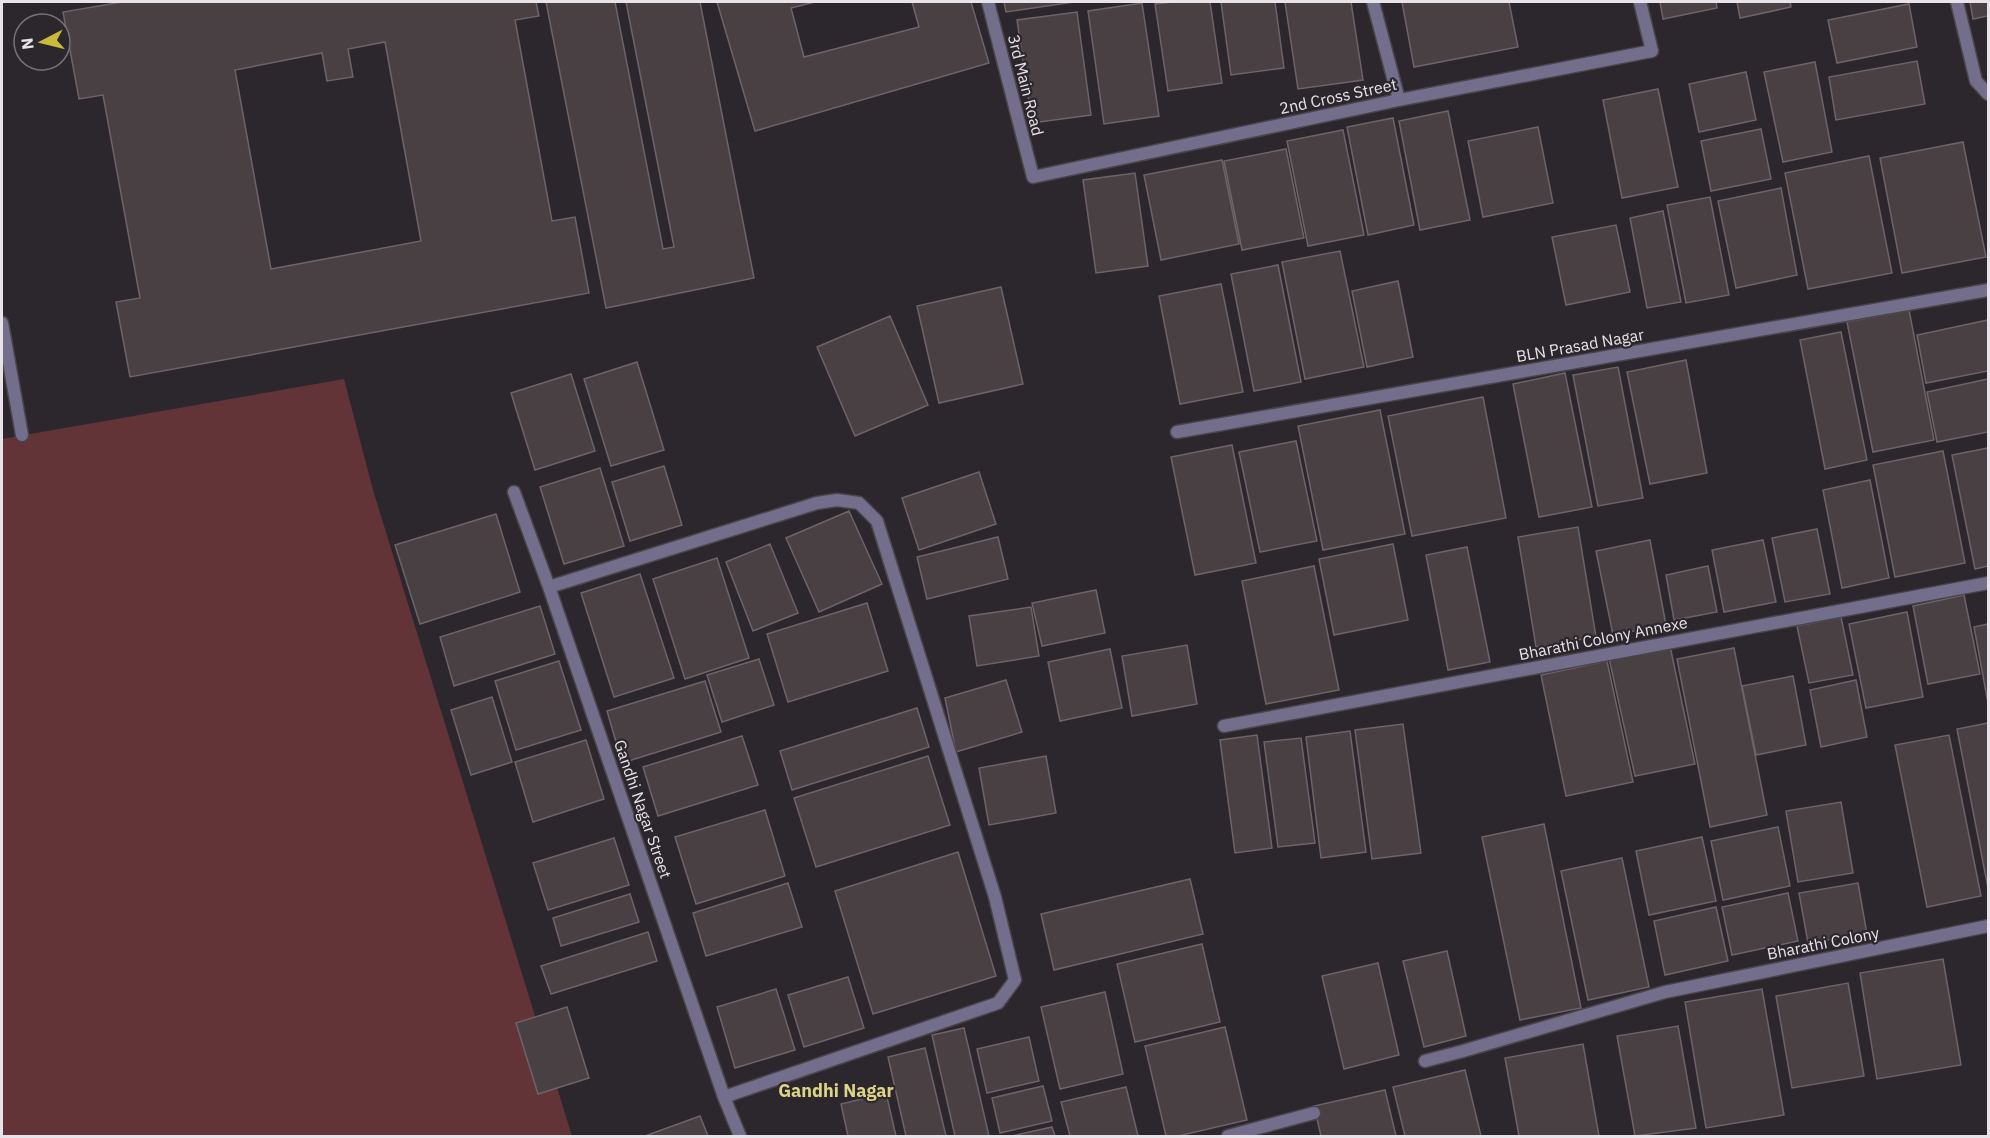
<svg xmlns="http://www.w3.org/2000/svg" width="1990" height="1138" font-family="'IBM Plex Sans',sans-serif">
<style>
.green{fill:#633437}
.building{fill:#494044;stroke:#6e6368;stroke-width:1.5;fill-rule:evenodd}
.lines{fill:none;stroke-linecap:round;stroke-linejoin:round}
.service-casing{stroke:#4a444b;stroke-width:15}
.minor-casing{stroke:#4a444b;stroke-width:15}
.service{stroke:#726e8b;stroke-width:12}
.minor{stroke:#726e8b;stroke-width:12}
.labels{text-anchor:middle;stroke-width:4.5;stroke-linejoin:round;paint-order:stroke}
.street-label{font-size:16px;fill:#e7e3e8;stroke:#2c262d}
.neighbourhood-label{font-size:18px;font-weight:bold;fill:#ddd485;stroke:#2c262d}
</style>
<rect width="100%" height="100%" fill="#2c262d"/>
<path class="green" d="M344 379 373 490 572 1136H2V439Z"/>
<path class="building" d="M122 2H536L539 16 515 20 552 221 575 217 589 293 130 377 116 302 140 298 103 95 79 99 63 12ZM385 42 421 241 271 269 235 70 322 53 327 81 353 77 348 49Z
M546 2H615L663 249 674 247 626 2H700L754 278 606 308Z
M717 2H815L791 8 804 57 919 27 912 2H971L989 63 755 131Z
M1004 2H1074L1006 12Z
M1173 2H1210L1222 83 1168 91 1155 4Z
M1221 2H1275L1284 68 1231 75Z
M1285 2H1351L1363 80 1298 89Z
M1402 2H1509L1518 47 1414 67Z
M1660 2H1716L1717 8 1663 19Z
M1737 2H1790L1791 7 1740 18Z
M1970 2H1988V16L1973 19Z
M1142 3 1159 116 1104 124 1088 11Z
M1909 4 1917 47 1837 63 1828 20Z
M1077 12 1091 115 1032 123 1017 20Z
M1917 61 1925 104 1836 120 1829 77Z
M1815 62 1832 152 1783 162 1764 72Z
M1746 72 1756 120 1699 132 1689 84Z
M1658 89 1678 187 1622 198 1603 100Z
M1448 111 1470 220 1420 230 1399 121Z
M1393 118 1414 225 1368 235 1347 127Z
M1538 127 1553 203 1483 217 1468 141Z
M1761 129 1771 179 1711 191 1701 141Z
M1343 130 1364 235 1308 246 1287 141Z
M1963 142 1986 257 1902 273 1880 158Z
M1286 149 1304 238 1242 250 1224 161Z
M1869 156 1892 273 1808 289 1785 173Z
M1222 160 1239 244 1161 260 1144 175Z
M1135 173 1148 266 1096 273 1083 180Z
M1781 188 1797 275 1736 288 1718 201Z
M1710 197 1729 295 1686 303 1667 205Z
M1663 211 1681 302 1647 308 1630 218Z
M1616 225 1630 292 1566 305 1552 237Z
M1340 251 1364 367 1305 379 1282 262Z
M1278 265 1301 382 1254 391 1231 274Z
M1398 281 1413 357 1367 367 1352 291Z
M1221 284 1243 392 1180 404 1159 296Z
M1001 287 1023 384 939 403 917 306Z
M1909 310 1934 440 1873 452 1847 322Z
M890 316 928 405 855 436 817 347Z
M1988 320V371L1926 383 1917 335Z
M1841 332 1867 460 1825 469 1800 340Z
M1686 360 1707 473 1650 484 1627 372Z
M637 362 664 450 611 466 584 379Z
M1618 367 1643 498 1598 506 1573 375Z
M1565 373 1592 507 1539 517 1513 384Z
M571 374 595 451 535 470 511 393Z
M1988 379V432L1937 442 1927 392Z
M1483 397 1506 518 1412 536 1388 416Z
M1380 410 1405 534 1323 550 1298 426Z
M1296 441 1317 541 1260 552 1239 452Z
M1232 445 1256 563 1195 575 1171 457Z
M1988 448V566L1975 569 1952 455Z
M1943 451 1965 563 1895 577 1873 465Z
M664 466 682 525 630 541 612 482Z
M600 468 624 546 564 564 540 487Z
M979 472 996 524 919 550 902 498Z
M1870 480 1889 578 1842 588 1823 490Z
M849 511 882 584 819 612 786 538Z
M496 514 520 592 420 624 395 545Z
M1578 527 1596 637 1536 647 1518 537Z
M1817 529 1830 594 1785 602 1772 538Z
M998 537 1008 579 927 599 917 557Z
M1650 540 1666 625 1613 635 1596 551Z
M1763 540 1776 602 1724 612 1712 550Z
M770 544 798 613 753 631 726 562Z
M1393 544 1408 620 1334 635 1319 559Z
M1467 547 1490 662 1448 670 1426 555Z
M717 558 749 658 685 679 653 579Z
M1314 566 1339 690 1266 704 1242 581Z
M1708 566 1717 612 1674 620 1666 575Z
M640 574 674 678 614 697 581 593Z
M1096 590 1105 633 1042 646 1032 603Z
M1964 595 1980 674 1928 684 1913 606Z
M867 603 888 671 788 702 767 634Z
M540 606 555 654 454 686 440 637Z
M1031 607 1039 656 977 666 969 616Z
M1907 612 1923 697 1866 708 1849 624Z
M1841 617 1853 675 1809 683 1797 626Z
M1988 624V703L1974 627Z
M1187 645 1197 704 1132 716 1122 656Z
M1670 646 1695 764 1635 776 1609 658Z
M1734 648 1767 815 1710 827 1677 659Z
M1110 649 1122 708 1060 721 1048 662Z
M759 659 774 705 722 722 707 675Z
M559 661 581 730 516 750 495 681Z
M1607 661 1633 782 1566 796 1541 675Z
M1793 676 1806 745 1756 755 1742 686Z
M1006 680 1022 732 956 752 945 698Z
M1856 680 1867 737 1821 747 1810 690Z
M705 681 721 732 622 763 607 711Z
M492 697 512 762 471 775 451 710Z
M917 708 929 747 792 790 780 751Z
M1988 723V888L1957 729Z
M1403 724 1421 853 1372 859 1355 730Z
M1350 731 1366 852 1321 858 1306 737Z
M1257 735 1272 848 1235 853 1220 740Z
M1949 735 1981 896 1927 907 1895 745Z
M742 736 758 785 658 816 643 767Z
M1301 738 1315 843 1278 847 1264 742Z
M586 740 604 799 533 822 515 762Z
M928 756 950 825 816 867 794 798Z
M1046 756 1056 813 989 825 979 768Z
M1841 802 1853 873 1798 882 1786 811Z
M765 810 785 876 696 904 675 837Z
M1544 824 1581 1008 1520 1020 1482 837Z
M1778 827 1790 886 1723 900 1711 841Z
M1702 837 1716 901 1649 915 1636 851Z
M614 838 629 885 548 910 533 863Z
M958 852 996 976 873 1014 835 891Z
M1622 858 1649 987 1588 1000 1561 871Z
M1190 879 1203 934 1054 970 1041 914Z
M788 883 802 927 706 956 693 913Z
M1858 883 1867 934 1808 943 1799 893Z
M1788 893 1798 941 1732 955 1722 907Z
M630 894 639 922 561 946 553 918Z
M1716 907 1728 961 1665 975 1654 921Z
M648 932 657 961 551 994 541 966Z
M1202 944 1220 1022 1135 1042 1117 964Z
M1447 951 1466 1036 1424 1047 1403 961Z
M1943 959 1961 1065 1877 1079 1860 973Z
M1378 963 1399 1055 1344 1069 1322 976Z
M848 977 864 1028 804 1047 788 995Z
M1848 983 1864 1076 1792 1088 1776 996Z
M776 989 795 1050 735 1068 717 1007Z
M1762 989 1784 1115 1706 1128 1685 1002Z
M1105 992 1123 1074 1060 1089 1041 1007Z
M567 1007 589 1078 538 1094 516 1023Z
M1678 1026 1696 1128 1635 1136 1617 1036Z
M1225 1027 1247 1120 1178 1136H1166L1145 1046Z
M964 1028 989 1136H955L932 1035Z
M1029 1037 1039 1081 987 1093 977 1049Z
M1583 1044 1599 1136H1519L1505 1058Z
M925 1048 946 1136H906L888 1057Z
M1465 1070 1481 1136H1405L1393 1087Z
M1043 1086 1052 1121 1000 1133 992 1098Z
M1126 1087 1138 1136H1070L1061 1102Z
M1385 1090 1396 1136H1321L1314 1106Z
M886 1093 896 1136H848L841 1104Z
M700 1116 708 1136H645Z
M1052 1127 1055 1136H1012Z"/>
<g class="lines">
<g class="service-casing">
<path id="service" d="M2 323 22 435"/>
</g>
<g class="minor-casing">
<path id="minor" d="M988 2 1033 177 1399 100 1652 51 1640 2
M1373 2 1399 100
M1957 2 1976 81 1988 94
M1177 432 1988 290
M514 492 549 587 724 1097 740 1136
M549 587 817 503 837 500 859 503 877 521 995 897 1015 980 998 1003 724 1097
M1224 726 1988 583
M1425 1061 1463 1051 1665 992 1988 926
M1228 1136 1314 1113"/>
</g>
<use href="#service" class="service"/>
<use href="#minor" class="minor"/>
</g>
<g class="labels">
<g class="street-label">
<text transform="translate(1026 85) rotate(76)" y="6">3rd Main Road</text>
<text transform="translate(1338 96) rotate(-12)" y="6">2nd Cross Street</text>
<text transform="translate(1580 345) rotate(-10)" y="6">BLN Prasad Nagar</text>
<text transform="translate(1603 638) rotate(-11)" y="6">Bharathi Colony Annexe</text>
<text transform="translate(643 809) rotate(71)" y="6">Gandhi Nagar Street</text>
<text transform="translate(1823 943) rotate(-11)" y="6">Bharathi Colony</text>
</g>
<g class="neighbourhood-label">
<text x="836" y="1097">Gandhi Nagar</text>
</g>
</g>
<rect width="1990" height="1138" fill="none" stroke="#e7e3e8" stroke-width="6"/>
<g transform="translate(42 42) rotate(263)"><circle r="28" fill="#2c262d" stroke="#777278" stroke-width="1.5"/>
<path d="M0-4.5L10 22L0 15L-10 22Z" fill="#c9ba3a"/>
<text y="-9" font-size="16" font-weight="bold" text-anchor="middle" fill="#e7e3e8">N</text>
</g>
</svg>
